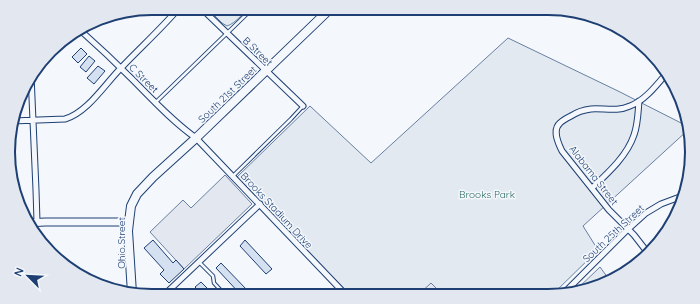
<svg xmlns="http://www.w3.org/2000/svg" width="700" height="304" font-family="Quicksand,sans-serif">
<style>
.green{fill:#e3e9f0;stroke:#687fa3}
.parking{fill:#e3e8f0;stroke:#687fa3}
.building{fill:#d5e0f0;stroke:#1d3f73}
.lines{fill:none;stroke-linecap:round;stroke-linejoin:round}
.lane-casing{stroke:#1d3f73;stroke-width:4.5}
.street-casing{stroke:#1d3f73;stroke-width:7}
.secondary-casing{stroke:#1d3f73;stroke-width:9}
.primary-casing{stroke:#1d3f73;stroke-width:10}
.lane{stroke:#f4f7fb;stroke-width:2.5}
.street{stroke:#f4f7fb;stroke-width:5}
.secondary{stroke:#f4f7fb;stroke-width:7}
.primary{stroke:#f4f7fb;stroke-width:8}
.labels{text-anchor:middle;stroke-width:3;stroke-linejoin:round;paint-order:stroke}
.street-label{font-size:10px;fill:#1d3f73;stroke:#f4f7fb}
.park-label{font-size:10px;fill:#2c6c60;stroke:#f4f7fb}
.rim{fill:none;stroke:#1d3f73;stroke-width:2}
</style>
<rect width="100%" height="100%" fill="#f4f7fb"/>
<path class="green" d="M207 8H249C242 14 236 23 227 26L222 23Z
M508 38 618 91 687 126 688 130 583 226 598 250 552 295H350L237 177 310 106 371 163Z
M600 267 608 278 575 291Z"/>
<path class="parking" d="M225 175 252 204 184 269 150 232 183 200 191 208Z
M431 283 443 295H418Z"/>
<path class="building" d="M81 48 87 54 78 63 72 57Z
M53 49 56 53 48 60 46 58Z
M89 56 95 61 86 72 80 67Z
M98 66 105 71 94 84 87 78Z
M153 240 173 263 176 260 184 269 169 283 160 274 164 270 144 248Z
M245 240 272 269 266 274 240 246Z
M221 263 248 291 243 296H242L216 268Z
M201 282 215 296H204L195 287Z
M294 290 299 295 288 296Z"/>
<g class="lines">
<g class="lane-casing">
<path id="lane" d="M156 102 253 8
M233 176 291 119 303 106
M200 263 213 276 214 283 226 296"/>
</g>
<g class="street-casing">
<path id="street" d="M201 8 303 106
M80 30C98 46 115 62 132 79 152 99 172 121 196 138L346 295
M31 75 36 190 37 222
M12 121 65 119C87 113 105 84 121 68 140 48 161 29 179 8
M592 188C608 173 627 156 634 135 638 124 638 112 639 101
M648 253 634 235 609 210 562 151C558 143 552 130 560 123 563 120 567 118 571 116 577 112 583 110 591 109 604 108 617 112 630 106 644 101 656 86 666 74
M562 295 625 232 646 213 661 204 685 195
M163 296 260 204"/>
</g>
<g class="secondary-casing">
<path id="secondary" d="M27 223 45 222H129"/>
</g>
<g class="primary-casing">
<path id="primary" d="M132 293 128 231 129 222 131 206 137 194 153 177 196 138 331 8"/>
</g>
<use href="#lane" class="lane"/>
<use href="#street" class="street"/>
<use href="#secondary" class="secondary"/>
<use href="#primary" class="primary"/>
</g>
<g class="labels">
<g class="street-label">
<text transform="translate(258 51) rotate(44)" y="4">B Street</text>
<text transform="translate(144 78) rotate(45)" y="4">C Street</text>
<text transform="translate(227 94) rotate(-44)" y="4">South 21st Street</text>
<text transform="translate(594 175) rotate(52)" y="4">Alabama Street</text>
<text transform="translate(277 210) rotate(47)" y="4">Brooks Stadium Drive</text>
<text transform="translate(613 233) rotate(-43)" y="4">South 25th Street</text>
<text transform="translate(121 243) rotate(-90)" y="4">Ohio Street</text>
</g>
<g class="park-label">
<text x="487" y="198">Brooks Park</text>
</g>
</g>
<path d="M0 0H700V304H0ZM152 15H548A137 137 0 0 1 685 152V152A137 137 0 0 1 548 289H152A137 137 0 0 1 15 152V152A137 137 0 0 1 152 15Z" fill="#e3e8f0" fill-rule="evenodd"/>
<path class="rim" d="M152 15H548A137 137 0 0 1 685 152V152A137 137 0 0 1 548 289H152A137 137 0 0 1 15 152V152A137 137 0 0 1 152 15Z"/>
<g transform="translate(28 276) rotate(294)" stroke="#f4f7fb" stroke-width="3" paint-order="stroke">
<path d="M0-3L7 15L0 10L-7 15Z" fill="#1d3f73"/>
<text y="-6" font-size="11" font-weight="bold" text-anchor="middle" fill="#1d3f73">N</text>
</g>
</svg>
